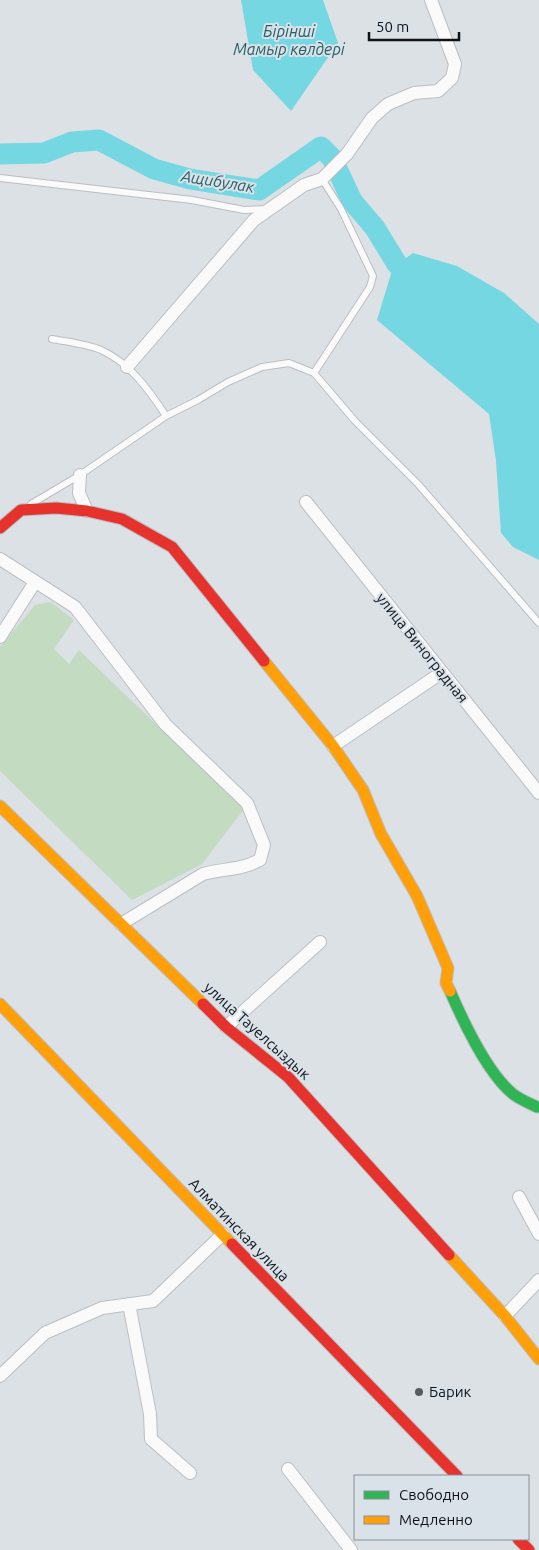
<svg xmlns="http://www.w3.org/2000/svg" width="539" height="1550" font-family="Ubuntu,sans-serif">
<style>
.green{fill:#c2dbc1}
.water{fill:#75d7e1}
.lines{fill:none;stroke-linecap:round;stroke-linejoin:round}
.river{stroke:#75d7e1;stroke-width:21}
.lane-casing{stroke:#bbbec2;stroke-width:8}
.street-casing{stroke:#bbbec2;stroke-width:14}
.fast-casing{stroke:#bbbec2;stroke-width:13}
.slow-casing{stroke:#bbbec2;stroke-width:13}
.jam-casing{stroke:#bbbec2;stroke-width:13}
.lane{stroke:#fafafb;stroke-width:6}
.street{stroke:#fafafb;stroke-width:12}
.fast{stroke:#30b455;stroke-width:11}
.slow{stroke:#ff9f0a;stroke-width:11}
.jam{stroke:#e5322d;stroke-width:11}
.poi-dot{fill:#575b5f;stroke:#d9e1e9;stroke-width:2}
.labels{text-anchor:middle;stroke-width:4;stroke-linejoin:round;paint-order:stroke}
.street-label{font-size:15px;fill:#101316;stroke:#d9e1e9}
.poi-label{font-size:15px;fill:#101316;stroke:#d9e1e9;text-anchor:start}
.water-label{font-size:16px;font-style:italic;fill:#275f64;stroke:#d9e1e9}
</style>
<rect width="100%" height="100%" fill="#dce1e6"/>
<path class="green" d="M51 602 74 620 54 649 69 664 79 650 244 809 202 864 132 900 0 771V647L35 605Z"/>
<path class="water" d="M241 0H323L338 43 291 111 253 70Z
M413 253 457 266 504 293 539 324V560L513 547 501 533 496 461 489 414 377 320 393 267Z"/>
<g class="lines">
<path class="river" d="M0 154 44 153 72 142 99 140 154 169 190 179 259 190 321 147 332 158 352 201 375 228 397 264"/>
<g class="lane-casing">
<path id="lane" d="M0 178 192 200 244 210 267 209
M52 339C68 342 87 344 101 350 130 363 149 390 166 416
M314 373 370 287 373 276 341 209 322 179
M31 504 80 475 166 416 198 400 228 382 262 367 289 363 314 373 355 421 418 484 539 623"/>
</g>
<g class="street-casing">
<path id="street" d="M127 367 254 220 304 185 322 179 347 154 372 118 388 104 414 93 438 91 452 78 455 64 431 0
M80 475 79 493 87 511
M306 502 539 793
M0 559 75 607 165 724 247 803 264 845 260 860C238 871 225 868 203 874L121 924
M0 637 35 582
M333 746 441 673
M226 1027 320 942
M519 1197 539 1234
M129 1304 150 1414 151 1439 190 1473
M505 1316 539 1280
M0 1376 45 1333 102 1308 153 1301 223 1234
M288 1469 351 1550"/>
</g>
<g class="fast-casing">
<path id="fast" d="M450 991C463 1021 487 1073 513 1094 519 1099 529 1103 537 1107"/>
</g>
<g class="slow-casing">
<path id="slow" d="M264 661 333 746 363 790 381 834 417 896 448 968 446 983 450 991
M0 806 203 1004
M0 1004 232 1244
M449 1255 505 1316 539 1359"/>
</g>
<g class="jam-casing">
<path id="jam" d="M0 528 21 510 56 508 87 511 122 519 172 547 264 661
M203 1004 226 1027 288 1077 449 1255
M232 1244 457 1476
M518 1539 529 1550"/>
</g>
<use href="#lane" class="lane"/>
<use href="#street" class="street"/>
<use href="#fast" class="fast"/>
<use href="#slow" class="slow"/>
<use href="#jam" class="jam"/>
</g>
<circle class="poi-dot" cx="419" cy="1392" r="5"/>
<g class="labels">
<g class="street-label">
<text transform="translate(422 648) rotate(51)" y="5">улица Виноградная</text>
<text transform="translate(257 1031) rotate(42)" y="5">улица Тауелсыздык</text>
<text transform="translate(239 1230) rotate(46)" y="5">Алматинская улица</text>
</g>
<g class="poi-label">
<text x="429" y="1397">Барик</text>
</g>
<g class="water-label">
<text x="289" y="37">Бірінші<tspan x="289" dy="18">Мамыр көлдері</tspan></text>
<text transform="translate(218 181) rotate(9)" y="6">Ащибулак</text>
</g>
</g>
<rect x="354" y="1475" width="175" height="65" fill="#d9e1e9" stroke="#898f95"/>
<rect x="364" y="1491" width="25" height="8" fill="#30b455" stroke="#898f95"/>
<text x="399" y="1500" font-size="15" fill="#101316">Свободно</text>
<rect x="364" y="1516" width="25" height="8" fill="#ff9f0a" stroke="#898f95"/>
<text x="399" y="1525" font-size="15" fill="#101316">Медленно</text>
<path d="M369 32v8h90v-8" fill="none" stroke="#101316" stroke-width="2.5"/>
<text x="376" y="32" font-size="15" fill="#101316" stroke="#d9e1e9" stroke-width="4" paint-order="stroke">50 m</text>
</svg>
